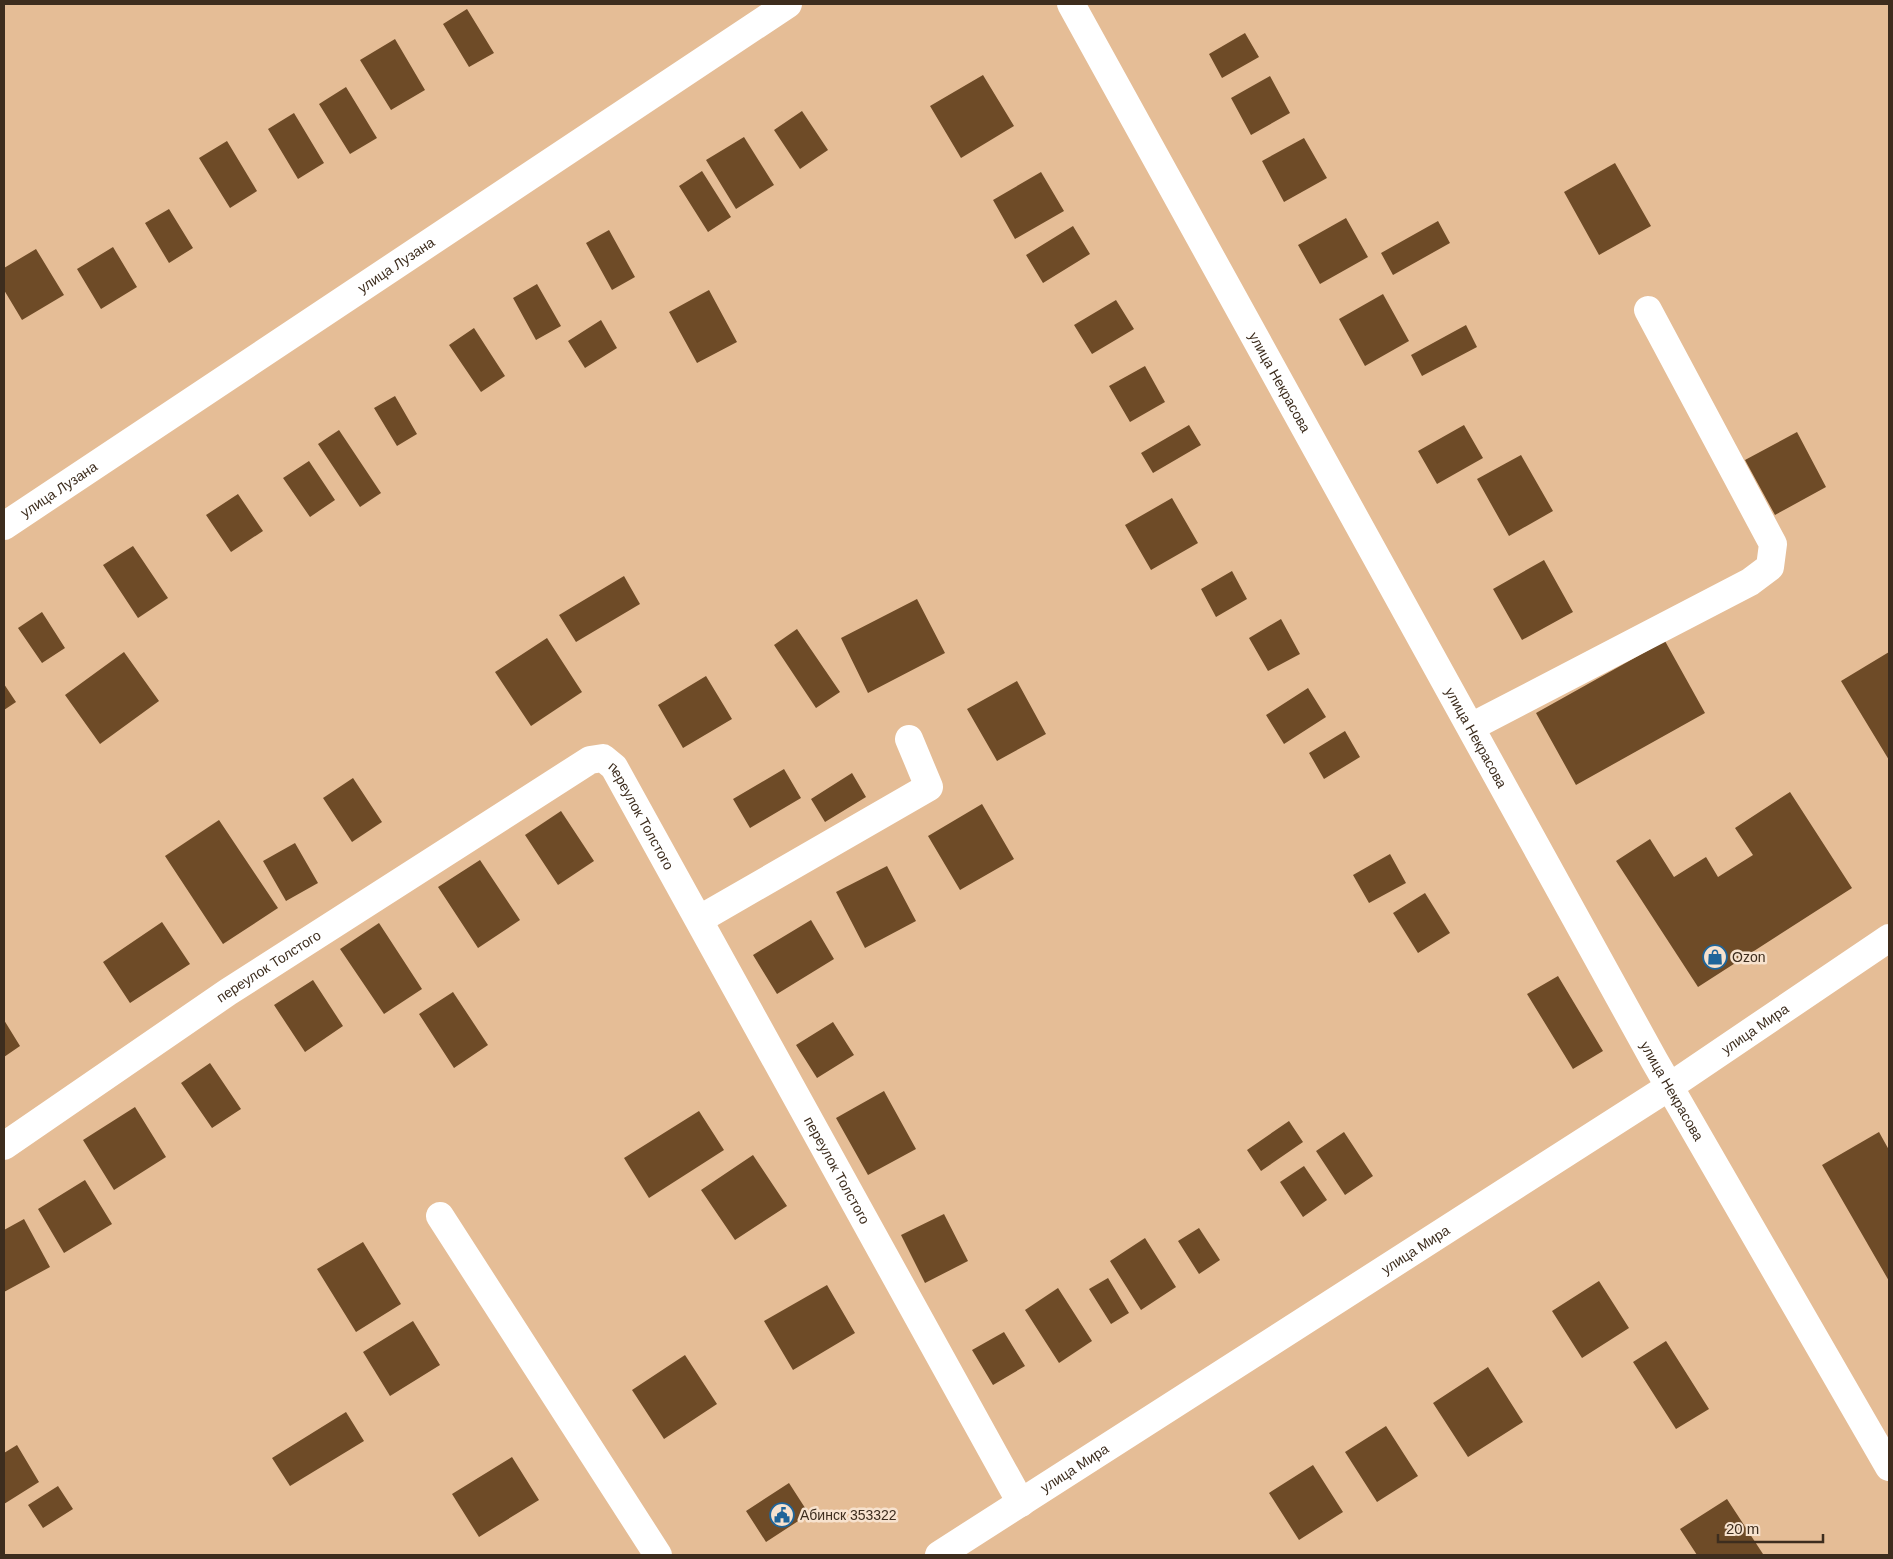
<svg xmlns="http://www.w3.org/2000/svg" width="1893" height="1559" font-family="Helvetica,sans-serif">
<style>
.building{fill:#6e4b27}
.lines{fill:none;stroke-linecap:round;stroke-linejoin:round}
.minor{stroke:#fff;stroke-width:28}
.major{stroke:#fff;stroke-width:28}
.labels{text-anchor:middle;stroke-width:5;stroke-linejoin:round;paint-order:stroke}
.street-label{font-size:14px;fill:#3d2d1e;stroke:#f7e2ce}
.poi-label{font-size:14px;fill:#3d2d1e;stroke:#f7e2ce;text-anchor:start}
</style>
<rect width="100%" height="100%" fill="#e5bd96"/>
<path class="building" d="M467 9 494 53 469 67 443 24Z
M1245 33 1259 57 1222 78 1209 54Z
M395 39 425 90 391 110 360 60Z
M983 75 1014 126 961 158 930 106Z
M1270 76 1290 113 1251 135 1231 98Z
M346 87 377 138 350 154 319 104Z
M802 111 828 150 800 169 774 130Z
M294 113 324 163 298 179 268 129Z
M744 137 774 185 736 209 706 160Z
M1304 138 1327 178 1284 202 1262 161Z
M227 141 257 191 230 208 199 158Z
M1615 163 1651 226 1599 255 1564 192Z
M702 171 731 217 708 232 679 186Z
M1041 172 1064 211 1015 239 993 200Z
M169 209 193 248 169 263 145 223Z
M1346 218 1368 257 1320 284 1298 245Z
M1438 221 1450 243 1393 275 1381 253Z
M1073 226 1090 254 1043 283 1026 255Z
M609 230 635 277 612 290 586 243Z
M113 247 137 287 101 309 77 269Z
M36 249 64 295 22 320 4 290V268Z
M537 284 561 326 536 340 513 298Z
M709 290 737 342 697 363 669 312Z
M1383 294 1409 341 1365 366 1339 319Z
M1116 300 1134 329 1092 354 1074 325Z
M601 320 617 348 585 368 568 341Z
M1466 325 1477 347 1422 376 1411 355Z
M474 328 505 376 481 392 449 345Z
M1145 366 1165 402 1130 422 1109 386Z
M395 396 417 434 397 446 374 408Z
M1189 425 1201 445 1153 473 1141 453Z
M1464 425 1483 458 1437 484 1418 451Z
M339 430 381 493 360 507 318 444Z
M1797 432 1826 487 1775 515 1745 460Z
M1521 455 1553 511 1509 536 1477 479Z
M309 461 335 500 310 517 283 478Z
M238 494 263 531 231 552 206 515Z
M1172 498 1198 543 1151 570 1125 525Z
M133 546 168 598 138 618 103 565Z
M1544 560 1573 612 1522 640 1493 589Z
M1232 571 1247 599 1216 617 1201 589Z
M624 576 640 604 576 642 559 615Z
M917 599 945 653 868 693 841 638Z
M42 612 65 648 42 663 18 628Z
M1281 619 1300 654 1268 671 1249 638Z
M797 629 840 692 816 708 774 645Z
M547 638 582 692 531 726 495 672Z
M1665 641 1705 713 1576 785 1536 713Z
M124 652 159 701 100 744 65 695Z
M1889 652V760L1841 681Z
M706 676 732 719 683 748 658 705Z
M1017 681 1046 734 997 761 967 709Z
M4 684 16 702 4 710Z
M1308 688 1326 717 1284 744 1266 715Z
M1345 731 1360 757 1324 779 1309 753Z
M784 769 801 798 750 828 733 799Z
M852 773 866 797 825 822 811 799Z
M353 778 382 822 352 842 323 798Z
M1790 792 1852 888 1698 987 1616 861 1650 839 1674 877 1706 857 1718 877 1753 855 1735 828Z
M982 804 1014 859 960 890 928 836Z
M561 811 594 861 558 885 525 835Z
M219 820 278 908 223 944 165 856Z
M295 843 318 883 286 901 263 861Z
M1390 854 1406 883 1369 903 1353 875Z
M480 860 520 920 478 948 438 887Z
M887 866 916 921 865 948 836 892Z
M1425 893 1450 933 1418 953 1393 913Z
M811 920 834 959 777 994 753 955Z
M162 922 190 964 130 1003 103 962Z
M379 923 422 989 384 1014 340 949Z
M1558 976 1603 1051 1573 1069 1527 994Z
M313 980 343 1026 305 1052 274 1005Z
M453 992 488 1045 454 1068 419 1014Z
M4 1020 20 1046 4 1057Z
M833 1022 854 1055 817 1078 796 1045Z
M210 1063 241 1109 212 1128 181 1083Z
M884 1091 916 1149 868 1175 836 1118Z
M135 1107 166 1157 114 1190 83 1140Z
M699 1111 724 1150 649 1198 624 1158Z
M1289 1121 1303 1142 1261 1171 1247 1150Z
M1344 1132 1373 1176 1345 1195 1316 1151Z
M1879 1132 1889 1150V1281L1822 1165Z
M753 1155 787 1206 735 1240 701 1190Z
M1304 1166 1327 1200 1303 1217 1280 1182Z
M85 1180 112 1224 64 1253 38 1209Z
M944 1214 968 1261 925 1283 901 1235Z
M24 1219 50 1267 4 1292V1230Z
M1199 1228 1220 1260 1199 1274 1178 1241Z
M1145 1238 1176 1287 1141 1310 1110 1261Z
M363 1242 401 1304 356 1332 317 1269Z
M1108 1278 1129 1313 1111 1324 1089 1289Z
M1599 1281 1629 1328 1582 1358 1552 1311Z
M827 1285 855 1333 793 1370 764 1321Z
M1058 1288 1092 1341 1059 1363 1025 1310Z
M413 1321 440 1365 390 1396 363 1352Z
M1004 1332 1025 1366 993 1385 972 1350Z
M1666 1341 1709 1409 1676 1429 1633 1362Z
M685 1355 717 1404 664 1439 632 1390Z
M1488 1367 1523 1422 1468 1457 1433 1403Z
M346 1412 364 1441 290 1486 272 1458Z
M1386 1426 1418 1476 1377 1502 1345 1452Z
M17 1445 39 1482 4 1504V1453Z
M512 1457 539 1500 479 1537 452 1494Z
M1313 1465 1343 1512 1299 1540 1269 1493Z
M789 1483 809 1514 766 1542 746 1511Z
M58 1486 73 1509 43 1528 28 1505Z
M1727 1499 1763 1554 1761 1555H1697L1680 1529Z"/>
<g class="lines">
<g class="minor">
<path id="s1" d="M1071 4 1654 1060 1889 1467"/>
<path id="s2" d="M4 526 788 4"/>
<path d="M1471 727 1750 582 1770 567 1773 544 1648 310"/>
<path d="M700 919 929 787 909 739"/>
<path id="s3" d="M4 1146 228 992 590 760 603 758 614 767 1021 1503"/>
<path d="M440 1216 658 1555"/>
</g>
<path class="major" id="s4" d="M939 1555 1669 1087 1889 938"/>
</g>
<defs>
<g id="shop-ring" transform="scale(1.25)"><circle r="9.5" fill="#f7e2ce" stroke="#1f659a" stroke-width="1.5"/><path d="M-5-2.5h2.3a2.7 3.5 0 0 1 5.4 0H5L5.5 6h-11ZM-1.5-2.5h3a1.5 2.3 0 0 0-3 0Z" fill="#1f659a"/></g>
<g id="civic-ring" transform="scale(1.25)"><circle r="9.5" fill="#f7e2ce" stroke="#1f659a" stroke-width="1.5"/><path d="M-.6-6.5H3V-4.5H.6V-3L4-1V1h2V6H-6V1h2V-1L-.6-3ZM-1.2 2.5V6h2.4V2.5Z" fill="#1f659a"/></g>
</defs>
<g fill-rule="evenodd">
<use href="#shop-ring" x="1715" y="957"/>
<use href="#civic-ring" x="782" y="1515"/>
</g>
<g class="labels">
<g class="street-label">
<text dy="5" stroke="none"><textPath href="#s2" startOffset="471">улица Лузана</textPath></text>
<text dy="5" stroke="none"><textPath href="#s1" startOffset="432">улица Некрасова</textPath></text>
<text dy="5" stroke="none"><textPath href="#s2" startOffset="66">улица Лузана</textPath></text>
<text dy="5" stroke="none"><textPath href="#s1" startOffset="838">улица Некрасова</textPath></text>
<text dy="5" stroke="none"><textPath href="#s3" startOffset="785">переулок Толстого</textPath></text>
<text dy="5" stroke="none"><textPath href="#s3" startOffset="320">переулок Толстого</textPath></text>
<text dy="5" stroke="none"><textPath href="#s4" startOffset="971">улица Мира</textPath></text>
<text dy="5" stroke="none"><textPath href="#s1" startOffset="1242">улица Некрасова</textPath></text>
<text dy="5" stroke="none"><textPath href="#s3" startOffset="1190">переулок Толстого</textPath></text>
<text dy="5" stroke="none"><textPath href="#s4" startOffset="566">улица Мира</textPath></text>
<text dy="5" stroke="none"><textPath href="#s4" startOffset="161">улица Мира</textPath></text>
</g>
<g class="poi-label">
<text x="1732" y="962">Ozon</text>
<text x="800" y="1520">Абинск 353322</text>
</g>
</g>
<rect width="1893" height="1559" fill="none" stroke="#3d2d1e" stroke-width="10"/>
<path d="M1718 1534v8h105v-8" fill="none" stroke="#3d2d1e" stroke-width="2.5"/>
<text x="1726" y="1534" font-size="15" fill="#3d2d1e" stroke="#f7e2ce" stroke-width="4" paint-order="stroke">20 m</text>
</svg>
